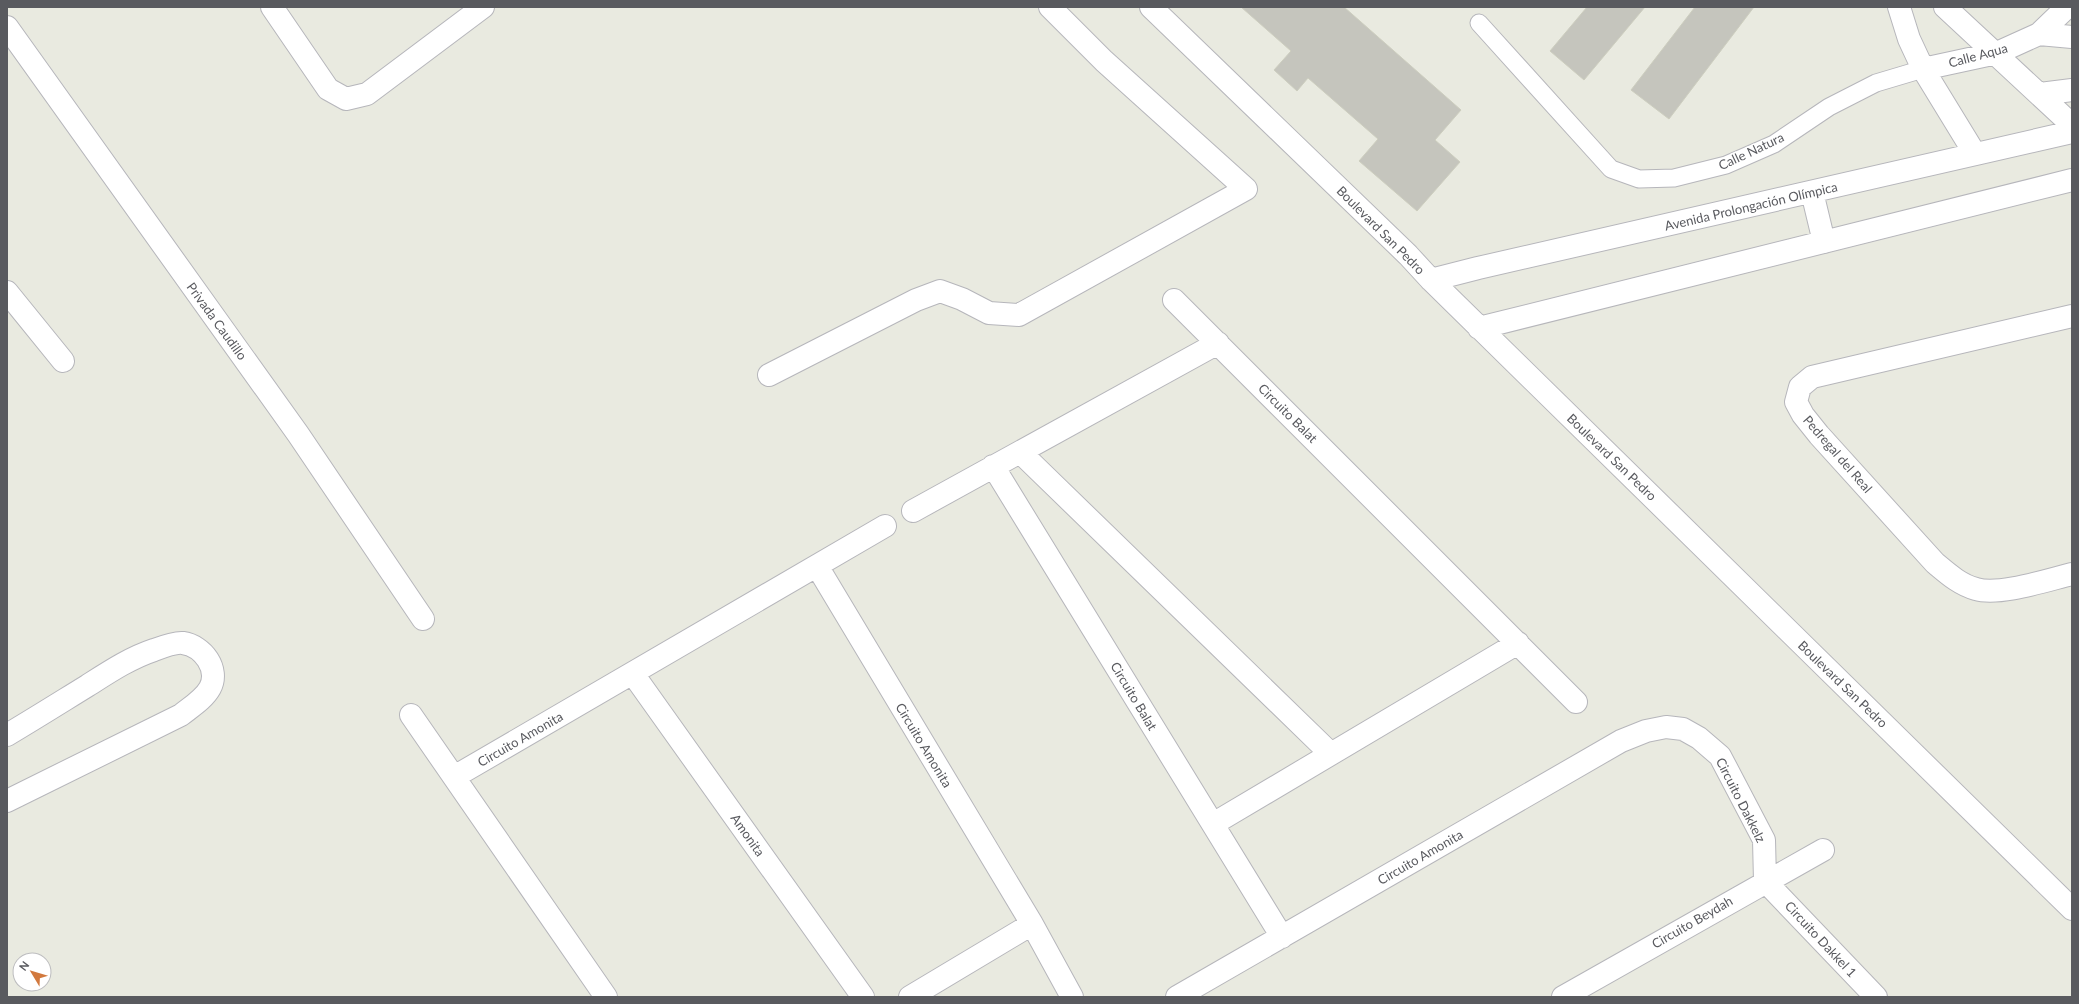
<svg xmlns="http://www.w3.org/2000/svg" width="2079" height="1004" font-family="Lato,sans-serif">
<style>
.building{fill:#c5c5bd;stroke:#cdcebf}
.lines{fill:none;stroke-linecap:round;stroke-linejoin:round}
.service-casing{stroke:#b6b6bb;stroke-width:19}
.minor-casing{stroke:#b6b6bb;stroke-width:24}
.service{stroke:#fff;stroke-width:17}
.minor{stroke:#fff;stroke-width:22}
.labels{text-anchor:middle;stroke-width:3;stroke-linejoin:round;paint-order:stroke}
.street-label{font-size:13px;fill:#595a5f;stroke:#fff}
</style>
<rect width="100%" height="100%" fill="#e9eae0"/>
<path class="building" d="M1241 7H1344L1461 110 1435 140 1460 162 1417 211 1359 161 1378 139 1308 78 1297 91 1274 70 1291 51Z
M1587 7H1645L1584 80 1550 51Z
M1695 7H1754L1669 119 1631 90Z"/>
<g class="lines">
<g class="service-casing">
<path id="service" d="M1479 23 1611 169 1639 179 1674 178 1726 165 1774 144 1829 107 1876 83 1923 69"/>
</g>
<g class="minor-casing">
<path id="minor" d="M272 7 328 89 346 99 367 94 483 7
M1151 7 1408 255 1431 280 2072 909
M1899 7 1909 39 1923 69 1975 154
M1945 7 2072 125
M7 27 298 434 423 619
M2039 34 2072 37
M1923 69 1997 53 2039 34 2067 7
M2040 94 2072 90
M1812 192 1824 242
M1431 280 1478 268 2072 132
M7 292 63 361
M1174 300 1576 702
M2072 316 1812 377 1800 387 1796 402 1803 415 1819 435 1935 563C1947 573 1960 585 1976 589 1999 596 2047 580 2072 574
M1479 328 2072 180
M769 375 916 300 940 291 962 299 989 313 1019 315 1246 189 1104 61 1050 7
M1020 452 1331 754
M993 466 1282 937
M913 511 1218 343
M817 566 1032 924 1072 997
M633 674 863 997
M411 715 606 997
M7 735C34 719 61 702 87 686 109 672 130 658 154 650 162 647 176 642 183 643 203 646 220 669 210 688 204 699 191 707 181 715L7 801
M454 777 885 526
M1213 824 1518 643
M1765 881 1876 997
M910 997 1032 924
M1177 997 1621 741 1646 731 1666 727 1683 729 1699 738 1720 756 1764 840 1765 881
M1563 997 1823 850"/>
</g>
<use href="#service" class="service"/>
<use href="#minor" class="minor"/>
</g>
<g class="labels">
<g class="street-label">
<text transform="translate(1978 55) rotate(-15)" y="5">Calle Aqua</text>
<text transform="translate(1751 151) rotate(-25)" y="5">Calle Natura</text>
<text transform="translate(1751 206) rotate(-13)" y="5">Avenida Prolongación Olímpica</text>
<text transform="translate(1381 230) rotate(45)" y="5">Boulevard San Pedro</text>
<text transform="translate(217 321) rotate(54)" y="5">Privada Caudillo</text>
<text transform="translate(1288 413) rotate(45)" y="5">Circuito Balat</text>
<text transform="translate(1838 454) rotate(49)" y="5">Pedregal del Real</text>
<text transform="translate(1612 457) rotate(44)" y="5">Boulevard San Pedro</text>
<text transform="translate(1843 684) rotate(44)" y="5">Boulevard San Pedro</text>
<text transform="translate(1134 696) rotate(59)" y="5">Circuito Balat</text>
<text transform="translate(520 739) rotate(-30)" y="5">Circuito Amonita</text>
<text transform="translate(924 745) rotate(59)" y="5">Circuito Amonita</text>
<text transform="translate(1741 800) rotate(63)" y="5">Circuito Dakkelz</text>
<text transform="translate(748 835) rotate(55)" y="5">Amonita</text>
<text transform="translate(1420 857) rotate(-30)" y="5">Circuito Amonita</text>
<text transform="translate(1692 922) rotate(-30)" y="5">Circuito Beydah</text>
<text transform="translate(1821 939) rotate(47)" y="5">Circuito Dakkel 1</text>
</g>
</g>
<rect width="2079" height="1004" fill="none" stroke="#595a5f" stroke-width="16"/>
<g transform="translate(32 972) rotate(308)"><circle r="19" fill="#ffffff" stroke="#bdbdbf"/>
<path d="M0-3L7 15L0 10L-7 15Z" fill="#d2793e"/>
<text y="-6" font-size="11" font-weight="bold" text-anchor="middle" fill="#595a5f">N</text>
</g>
</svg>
